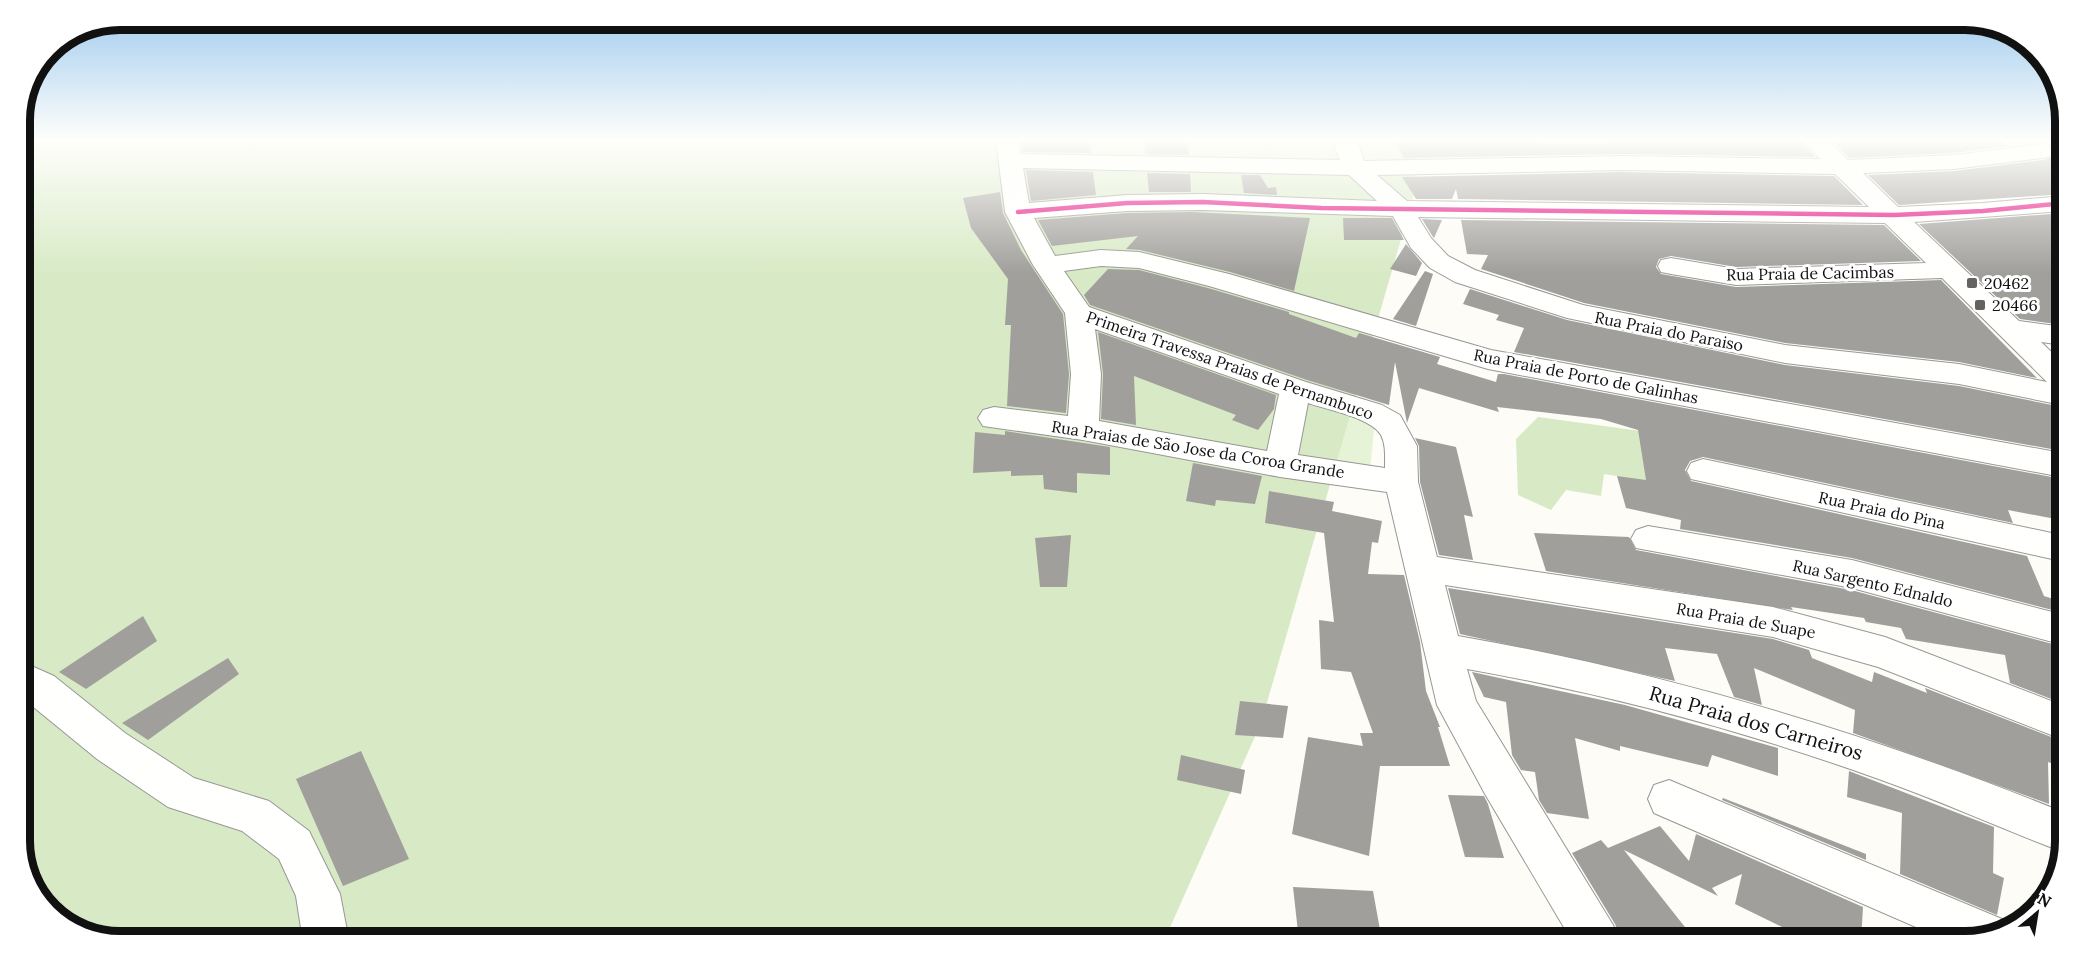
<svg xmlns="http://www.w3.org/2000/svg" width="2085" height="961" font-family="Lora,serif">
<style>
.green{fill:#e7f3d7}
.forest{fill:#d8eac5}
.building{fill:#a19f9c}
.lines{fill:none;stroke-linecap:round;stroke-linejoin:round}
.street-casing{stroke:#979795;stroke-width:2}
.street{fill:#fffffe;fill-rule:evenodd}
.bus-1-casing{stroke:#fff;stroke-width:8}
.bus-1{stroke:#e5007d;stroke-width:4.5}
.poi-dot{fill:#646362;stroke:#fff;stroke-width:2}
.labels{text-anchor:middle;stroke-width:6;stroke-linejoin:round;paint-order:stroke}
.street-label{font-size:16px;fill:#111;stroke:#fff}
.poi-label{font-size:16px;fill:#111;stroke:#fff;text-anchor:start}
.near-street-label{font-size:20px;fill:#111;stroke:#fff}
.rim{fill:none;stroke:#111;stroke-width:8}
</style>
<rect width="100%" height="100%" fill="#fdfcf7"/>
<path class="green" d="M1303 398 1375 420 1370 470 1297 454Z"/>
<path class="forest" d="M20 139H1416L1413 198 1261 723 1164 941H120L81 934 40 902 20 848Z
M1538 417 1663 434 1653 482 1604 474 1601 496 1566 490 1551 510 1518 495 1516 439Z"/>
<path class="building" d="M1020 139H1089L1091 153 1023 152Z
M1144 139H1187L1189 155 1145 154Z
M1448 139H1533L1535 143 1607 144 1603 139H1800L1815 157 1622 154 1404 158 1395 142Z
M1831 139 2000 140 2008 146 1954 153 1849 158Z
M2054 156H2065V194L1899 205 1868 175 1954 171 2043 160Z
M1026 170 1093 172 1096 195 1031 201Z
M1622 172 1834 176 1863 205 1458 199 1456 189 1452 199H1416L1402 177Z
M1147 173 1190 174 1191 192H1149Z
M1241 175H1260L1268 188 1276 187 1277 195 1244 193Z
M1000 192 1003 213 1021 250 1063 314 1069 374 1066 413 1007 406 1011 325H1005L1008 279 971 228 963 198Z
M1192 212 1310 218 1294 291 1230 272 1140 250 1126 249 1138 236 1052 246 1038 220 1127 213Z
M2064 213 2063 325 2020 319 1919 224Z
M1343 218H1392L1404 240H1344Z
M1422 219 1442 220 1434 238 1433 237Z
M1461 220 1884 225 1921 261 1736 267 1671 256 1659 259 1656 267 1661 274 1736 287 1941 280 2037 378 1959 362 1785 343 1584 303 1481 269 1488 255 1467 254Z
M1406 244 1422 263 1416 276 1390 269Z
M1108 269 1139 270 1208 288 1289 312V314L1356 338 1359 333 1440 357 1437 364 1496 382 1498 374H1504L2062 479 2061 520 2008 510 2013 523 1703 457 1690 461 1685 470 1691 481 2027 556 2044 596 2060 601V612L1852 558 1680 529 1681 520 1626 508 1617 476 1646 480 1638 430 1601 419 1497 407 1499 412 1419 388 1407 423 1395 362 1389 405 1307 380 1090 305 1084 295Z
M1425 271 1433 274 1416 326 1393 319Z
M1470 289 1567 320 1785 365 1959 386 2062 407V451L1514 352 1524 328 1496 320 1499 315 1463 304Z
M1098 332 1276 395 1274 409 1258 430 1232 420 1236 415 1134 376 1136 425 1101 419 1103 374Z
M1005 431 1110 447V475L1077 473V493L1044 489 1043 475 1011 476V471L973 473 975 432 1005 435Z
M1415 438 1456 447 1473 517 1464 515 1473 560 1439 555 1420 482 1419 446Z
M1193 463 1262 476 1255 504 1216 500 1215 506 1186 501Z
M1269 491 1334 502 1332 511 1382 521 1378 543 1372 542 1368 574 1404 575 1420 642 1426 691 1440 727H1438L1450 766H1380L1369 856 1292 834 1308 737 1363 746 1360 733H1373L1351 672 1321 669 1319 620 1334 622 1324 533 1265 523Z
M1534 533 1629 537 1636 550 1851 590 2060 646 2059 702 2010 683 2005 655 1906 639 1901 628 1866 622 1864 618 1791 607 1793 610 1546 571Z
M1071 535 1067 587H1040L1035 538Z
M1448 588 1773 639 1809 650 1812 658 1872 682 1874 672 1927 693 1925 688 2059 740V766L2048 762 2049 804 1853 733 1855 710 1754 668 1762 705 1734 697 1717 654 1665 648 1675 681 1460 634Z
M143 616 157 641 86 689 59 672Z
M228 658 239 674 148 740 122 723Z
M1472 672 1625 705 1778 748V776L1712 755 1708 767 1620 746V751L1575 738 1589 819 1547 813 1539 800 1535 772 1521 770 1512 755 1506 702 1484 697Z
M1240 701 1288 706 1283 738 1235 735Z
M361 751 409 859 343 886 296 779Z
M1181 755 1245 770 1241 794 1177 780Z
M1849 771 1994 827 1993 873 2004 878 1997 915 1900 874 1902 813 1847 797Z
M1448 795 1484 796 1488 804 1504 858 1465 857Z
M1723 798 1866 854V860L1722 800Z
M1660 826 1689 861 1696 834 1863 907 1861 941H1811L1735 904 1742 874 1712 888 1718 896 1624 850 1696 941H1622L1615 924 1572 853 1601 840 1608 848Z
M1293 887 1373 891 1382 941H1299Z"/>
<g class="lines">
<g class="street-casing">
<path id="street" d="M996 139H1018L1021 154 1340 160 1332 139H1356L1364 161 1622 156 1820 159 1802 139H1827L1848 160 1954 155 2043 144 2051 146 2055 151 2051 156 2043 158 1954 169 1863 173 1898 207 1983 203 2064 196V211L1914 222 2019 321 2063 327V345L2041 342 2063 363 2062 405 1959 384 1785 363 1567 318 1455 282 1430 268 1411 248 1393 216 1203 210 1127 211 1034 218 1055 256 1101 250 1139 252 1229 274 1491 350 2062 453V477L1488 369 1209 286 1139 268 1101 266 1064 271 1089 307 1306 382 1382 405 1400 415 1417 446 1418 482 1437 557 1773 607 1885 637 2059 704V738L1878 667 1773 637 1445 585 1458 636C1665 672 1864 732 2058 810V850C2000 828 1943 802 1884 781 1749 732 1609 694 1467 669L1476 701 1613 925 1620 941H1572L1485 794 1437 705 1387 492 1280 477 1083 440 983 426 978 418 983 410 994 407 1068 416 1071 374 1065 313 1033 265 1005 212ZM1023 168 1349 175 1377 201 1203 194 1127 195 1029 203ZM1622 170 1835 174 1869 207 1407 201 1377 175ZM1418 217 1885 223 1926 263 1736 269 1671 258 1661 260 1658 266 1661 272 1671 274 1736 285 1942 278 2047 382 1959 364 1785 345 1583 305 1475 270 1448 256 1431 238ZM1095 329 1279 394 1267 451 1099 421 1101 374ZM1308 403C1325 409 1372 418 1381 435 1386 445 1385 456 1385 468L1298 455Z
M1703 459 2061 535V561L1691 479 1687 471 1691 463Z
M1648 526 1852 560 2060 614V644L1852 588 1636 548 1631 539 1636 530Z
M20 661 54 676 125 733 194 778 269 801 309 831 340 894 349 941H303L296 896 279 859 242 831 168 807 97 759 20 696Z
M1669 780 2002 919 2006 929 1965 941H1948L1654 813 1648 799 1654 785Z"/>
</g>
<use href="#street" class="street"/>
<g class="bus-1-casing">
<path id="bus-1" d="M1018 212 1127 203 1203 202 1321 208 1894 215 1983 211 2064 203"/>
</g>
<use href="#bus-1" class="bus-1"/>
</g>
<linearGradient id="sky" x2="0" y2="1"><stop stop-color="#9dc9ee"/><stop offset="0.51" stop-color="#fefefb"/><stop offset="1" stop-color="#fefefb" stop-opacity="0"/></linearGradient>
<rect width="2085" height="274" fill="url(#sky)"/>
<g class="poi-dot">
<rect x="1966" y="277" width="12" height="12" rx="3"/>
<rect x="1974" y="299" width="12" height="12" rx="3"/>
</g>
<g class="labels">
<g class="street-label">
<text transform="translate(1810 273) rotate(-1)" y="6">Rua Praia de Cacimbas</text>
<text transform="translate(1669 331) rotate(11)" y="6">Rua Praia do Paraiso</text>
<text transform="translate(1230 365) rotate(19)" y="6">Primeira Travessa Praias de Pernambuco</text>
<text transform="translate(1586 376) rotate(11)" y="6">Rua Praia de Porto de Galinhas</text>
<text transform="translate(1198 449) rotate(9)" y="6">Rua Praias de São Jose da Coroa Grande</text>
<text transform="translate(1882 510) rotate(12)" y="6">Rua Praia do Pina</text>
<text transform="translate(1873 583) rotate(13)" y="6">Rua Sargento Ednaldo</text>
<text transform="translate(1746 620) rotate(10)" y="6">Rua Praia de Suape</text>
</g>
<g class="poi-label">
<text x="1984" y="289">20462</text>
<text x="1992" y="311">20466</text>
</g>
<g class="near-street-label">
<text transform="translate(1756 723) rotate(16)" y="7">Rua Praia dos Carneiros</text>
</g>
</g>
<path d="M0 0H2085V961H0ZM120 30H1965A90 90 0 0 1 2055 120V841A90 90 0 0 1 1965 931H120A90 90 0 0 1 30 841V120A90 90 0 0 1 120 30Z" fill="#fff" fill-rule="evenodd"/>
<path class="rim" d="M120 30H1965A90 90 0 0 1 2055 120V841A90 90 0 0 1 1965 931H120A90 90 0 0 1 30 841V120A90 90 0 0 1 120 30Z"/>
<g transform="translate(2037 913) rotate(30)" stroke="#ffffff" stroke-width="4.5" paint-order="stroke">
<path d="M0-4.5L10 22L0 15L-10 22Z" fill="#111111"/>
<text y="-9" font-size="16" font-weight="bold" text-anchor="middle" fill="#111111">N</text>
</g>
</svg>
